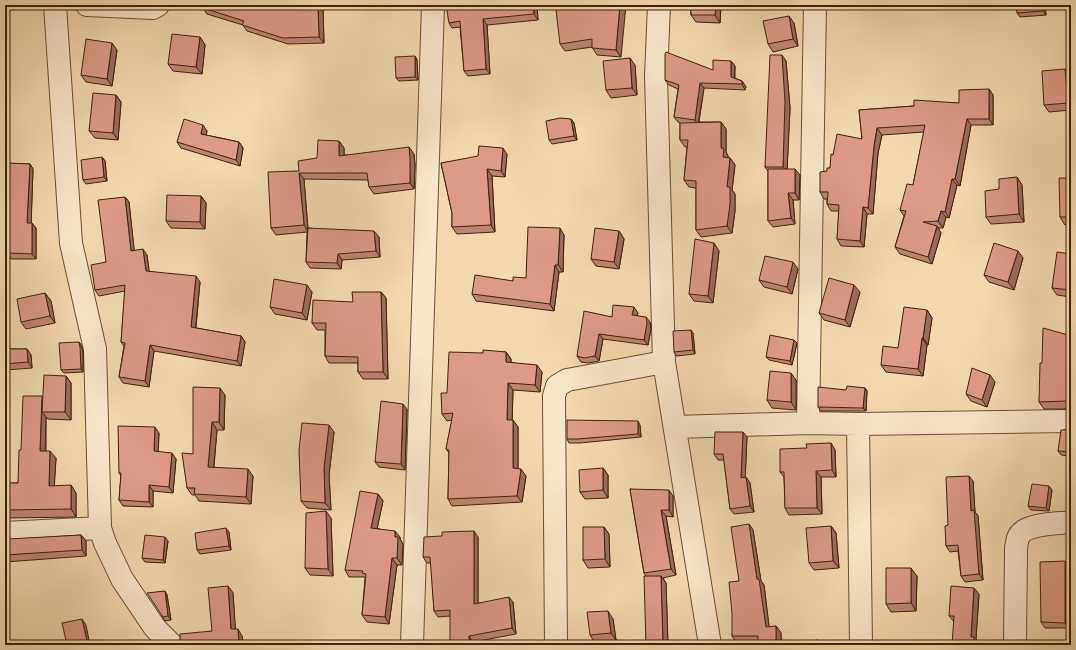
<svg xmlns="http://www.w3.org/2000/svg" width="1076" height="650" font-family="'Old Standard TT',serif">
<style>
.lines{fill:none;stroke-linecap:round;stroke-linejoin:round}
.minor-casing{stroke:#6b5032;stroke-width:24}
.minor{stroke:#f7e6c8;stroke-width:22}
.wall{fill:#be8472;stroke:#3e2309}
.shaded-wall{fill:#9b6c5d;stroke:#3e2309}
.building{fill:#dd9a85;stroke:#3e2309}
</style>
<rect width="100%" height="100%" fill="#f2d8ab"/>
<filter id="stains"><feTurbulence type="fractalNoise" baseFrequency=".005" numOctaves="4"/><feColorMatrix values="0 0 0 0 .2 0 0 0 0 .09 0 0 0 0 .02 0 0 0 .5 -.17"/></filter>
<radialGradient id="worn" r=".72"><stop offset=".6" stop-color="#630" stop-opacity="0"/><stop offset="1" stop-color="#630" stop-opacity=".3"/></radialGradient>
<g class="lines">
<g class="minor-casing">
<path id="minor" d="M55 5 71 243 95 349 100 528 105 543 122 579 155 628 172 645
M87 5 153 8 158 5
M659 5 656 77 664 362 710 645
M808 423 815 5
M858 424 861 645
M675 427 808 423 858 424 1071 421
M5 533 100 528
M412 645 433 5
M556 645 554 396 557 386 567 380 664 362
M1015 645 1016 548C1017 544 1017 539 1019 536 1026 523 1058 524 1071 522"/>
</g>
<use href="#minor" class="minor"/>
</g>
<path class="wall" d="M537 5 538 20 487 25 490 74 468 76 464 71 460 27 452 28 449 23Z
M588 5 621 57 597 55 592 47 565 51 560 44Z
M691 5H721L720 23 696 22 691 15Z
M1045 5 1046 15 1020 17 1017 13Z
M203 8 301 10 323 9 324 43 288 44 247 31 243 25 207 14Z
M794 23 798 46 773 52 768 44Z
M200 37 205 45 202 74 173 71 168 64Z
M117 50 112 86 86 82 81 75Z
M415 56 417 60 418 80 399 81 396 78Z
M731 61 735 66V78L742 81 746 87 745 90 704 88 699 122H721L726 129V152L728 156V158H730L735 165 732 190 735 194V211L732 233 701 237 696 230V188L689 187 684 180 687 147H685L680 140V123L678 122 674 117 678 89 669 85 665 80 713 70Z
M786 61 790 108 787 169 800 175 799 200H793L795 224 773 227 768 221V171L765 167Z
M635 65 637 95 611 98 606 90Z
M1065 69 1070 76 1071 90V110L1049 112 1044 105Z
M989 89 993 95V125H971L960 186 957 185 949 218 946 217 943 228H938L941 233 932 264 900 254 895 247 904 216 900 210 913 185 924 132 882 135 878 153 873 214H867L864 247 841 246 837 239 839 211H831L827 204V199H824L820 192 827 171 830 168 833 155 862 139 859 110 914 106 959 103Z
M116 95 121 102 118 140 95 138 89 131Z
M571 119 574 123 577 140 552 144 549 140Z
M207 131 206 135 239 142 243 148 240 166 181 148 177 142Z
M339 141 344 148V155L414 154 415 165 414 189 374 194 369 187 368 180 304 179 308 228 379 237 380 257 342 260 341 269 310 268 306 262 307 232 276 235 271 228 299 171 317 158Z
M507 154 505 177 492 176 495 232 457 234 452 227V213L441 163Z
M102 157 105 161 107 181 86 184 83 180Z
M5 163 30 164 33 169 31 223 36 228V259H11L8 253 9 194 7 191H5Z
M1017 177 1022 185 1024 222 991 224 986 217Z
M1071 178V224L1065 225 1060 217Z
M201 196 206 203 205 229 171 228 166 221Z
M125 197 129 202 134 251 147 255 149 272 200 282 196 328 241 336 245 342 241 366 154 351 149 387 123 383 119 377 124 346 121 342 125 291 99 296 95 290 106 262Z
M619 231 624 239 619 269 596 266 591 259Z
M564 235 563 272H559L554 311 476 301 472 294 513 281 526 278Z
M719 251 713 303 694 301 689 294Z
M1071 254V297L1057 295 1052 288Z
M1023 258 1014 290 989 282 984 275Z
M798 269 792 294 764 287 759 280Z
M312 292 307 320 275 314 270 307Z
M381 292 386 298 388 379H363L358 372V363H329L325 356V330H317L312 323 353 302Z
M860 292 850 327 824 320 819 313Z
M45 293 51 301 55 323 26 329 21 322Z
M927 310 932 318 928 345H927L923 376 886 372 881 365 898 348Z
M638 313 637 316 650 322 651 329 648 345 603 339 599 361 588 363 581 362 577 356 612 317Z
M693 333 695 354 676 356 674 352Z
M1068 335 1071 340V409H1044L1039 402 1042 363Z
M794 340 797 343 792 365 769 360 766 357Z
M79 342 81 345 83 351V372L64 373 61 370Z
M5 349H27L31 355 32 368 5 370Z
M506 352 511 359V362L542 372 540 392 513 390 512 420 518 427V469L526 476 522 502 452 506 448 499 449 453 446 449 452 420 447 421 442 414 447 393 483 353Z
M66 376 71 383V420L48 419 46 417V451L56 458 54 486 76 493V517L5 518V483H18L43 398Z
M796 380V410L772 408 767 400Z
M995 382 987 407 971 401 966 394Z
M865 388 867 391 866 411H821L818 407 846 390Z
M225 395 224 430H217L214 467 253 476 251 504 199 501 195 495H192L187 488 193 454Z
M407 409 405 470 379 467 375 462Z
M640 425 641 437 580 443H569L567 439Z
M1071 429V456L1061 455 1058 451 1069 430Z
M334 432 329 475 331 510 307 508 301 501Z
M159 433 158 452 176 459 173 493 153 491V507L123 506 119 500 121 476 119 473Z
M747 437 745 478 746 477 750 483 754 512 734 514 730 509 724 460H718L714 454Z
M831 443 835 450 836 477H821L822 514 789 515 785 508 784 477 780 472Z
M603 468 608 475V498L585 499 580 492Z
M973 481 975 512 978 516 983 580 965 582 961 576 958 551 950 552 946 546 948 525Z
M630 489 673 496V517L666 516 676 575 663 578 666 583 668 645H646V576L644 573Z
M1052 490 1049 511 1031 510 1028 506Z
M378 494 383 501 377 528 400 537V539L403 544 402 565H397L389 624 367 622 362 615 365 578V577H349L345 570Z
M331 518 333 576 310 575 305 568Z
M749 524 753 530 761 581 764 585 769 627 776 626 781 633V645H758V642H736L732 636 739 581Z
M831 526 836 533 839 568 814 570 809 563Z
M604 527 609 534 610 567 588 568 583 560Z
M229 532 231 550 200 554 197 550Z
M81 535 86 541V556L5 562V540Z
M478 537V603L513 602 516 634 473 642 450 616 438 617 434 611 431 563H427L423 557Z
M168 541 165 563 145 562 142 558Z
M1065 561 1069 567V628H1045L1041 622Z
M917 576 916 611 891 612 886 604Z
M228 586 233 593 235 629 242 636 243 645H182L180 642 212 631Z
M165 591 167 595 171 620 165 621 162 616Z
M979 594 976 639 979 644 954 622 949 616Z
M613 619 616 640 595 643 590 635Z"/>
<path class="shaded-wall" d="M318 5H320L323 9 324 43 319 37Z
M533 5H537L538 20 534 14Z
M620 5H626L621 57 616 50Z
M716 5H721L720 23 715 15Z
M1043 5H1045L1046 15 1043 11Z
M789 16 794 23 798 46 793 39Z
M483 19 487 25 490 74 486 69Z
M200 37 205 45 202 74 196 67Z
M112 43 117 50 112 86 107 79Z
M782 55 786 61 790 108 787 173 783 167Z
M415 56 417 60 418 80 415 77Z
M630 58 635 65 637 95 632 88Z
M731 61 735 66 734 82 731 77Z
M1065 69 1070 76 1071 90V108L1068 103Z
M742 81 746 87 745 90 742 84Z
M700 83 704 88 698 125 695 120Z
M989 89 993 95V125L989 119Z
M116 95 121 102 118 140 113 133Z
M571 119 574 123 577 140 574 136Z
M967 119 971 125 960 186 955 179Z
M721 122 726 129V152L728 156V164L723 157 721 148Z
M203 125 207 131 205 140 201 134Z
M877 128 882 135 878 153 873 214 868 208 874 146Z
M339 141 344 148V163L339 156Z
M239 142 243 148 240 166 236 160Z
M409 147 414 154 415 165 414 189 410 183Z
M503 148 507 154 505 177 501 171Z
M102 157 105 161 107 181 104 177Z
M730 158 735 165 732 190 735 194V211L732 233 727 226V187Z
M30 164 33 169 31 228 27 223Z
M487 169 492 176 495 232 491 225Z
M795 169 800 175 799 200 795 193Z
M299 173 304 179 308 232 304 225Z
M1017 177 1022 185 1024 222 1019 214Z
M952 179 957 185 949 218 945 212Z
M788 193 793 200 795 224 791 218Z
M201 196 206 203 205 229 200 222Z
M125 197 129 202 135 257 131 251Z
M863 207 867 214 864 247 860 241Z
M941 211 946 217 943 228 938 221Z
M32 223 36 228V259L32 254Z
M937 226 941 233 932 264 928 257Z
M560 228 564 235 563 272 558 265Z
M374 231 379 237 380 257 376 251Z
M619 231 624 239 619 269 614 262Z
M714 243 719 251 713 303 708 296Z
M143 249 147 255 150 277 146 271Z
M1018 251 1023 258 1014 290 1008 282Z
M338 254 342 260 341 269 337 263Z
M793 262 798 269 792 294 787 287Z
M555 265 559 272 554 311 550 304Z
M196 276 200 282 195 333 191 327Z
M307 285 312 292 307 320 302 313Z
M854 285 860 292 850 327 845 320Z
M381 292 386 298 388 379 383 372Z
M45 293 51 301 55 323 50 316Z
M634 307 638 313 636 321 632 315Z
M927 310 932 318 928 345 923 338Z
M646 317 650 322 651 329 648 345 644 340Z
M691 330 693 333 695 354 693 350Z
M599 334 603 339 599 361 595 356Z
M1068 335 1071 340V369L1067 364Z
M241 336 245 342 241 366 237 361Z
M922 338 927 345 923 376 918 369Z
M794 340 797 343 792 365 790 361Z
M79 342 81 345 83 351V372L81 369Z
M150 345 154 351 149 387 145 381Z
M27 349 31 355 32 368 28 362Z
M506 352 511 359 510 369 506 362Z
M537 365 542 372 540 392 535 385Z
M791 373 796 380V410L791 402Z
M990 375 995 382 987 407 982 400Z
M66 376 71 383V420L65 412Z
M508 383 513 390 512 426 507 420Z
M220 388 225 395 224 430 219 422Z
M865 388 867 391 866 411 863 408Z
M42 396 47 403 42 412 46 417 45 458 40 451Z
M403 404 407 409 405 470 401 464Z
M513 420 518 427V475L513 468Z
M638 421 640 425 641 437 638 434Z
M212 422 217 430 213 474 208 467Z
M329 425 334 432 329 475 331 510 325 503 324 468Z
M155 427 159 433 158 457 154 451Z
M743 432 747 437 745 484 741 478Z
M831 443 835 450 836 477 832 470Z
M50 451 56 458 54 493 49 486Z
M172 453 176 459 173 493 169 487Z
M603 468 608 475V498L603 490Z
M248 469 253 476 251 504 246 497Z
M521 469 526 476 522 502 517 496Z
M816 471 821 477 822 514 817 508Z
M969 476 973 481 975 512 978 516 983 580 979 574 971 511Z
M746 477 750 483 754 512 750 506Z
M71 485 76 493V517L71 509Z
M149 485 153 491V507L149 502Z
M1049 486 1052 490 1049 511 1046 508Z
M669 490 673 496V517L669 510Z
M378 494 383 501 376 534 371 528Z
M661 510 666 516 676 575 671 569Z
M326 511 331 518 333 576 328 569Z
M749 524 753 530 761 581 764 585 770 634 766 627 757 579Z
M831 526 836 533 839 568 833 561Z
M604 527 609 534 610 567 605 559Z
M226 528 229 532 231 550 229 546Z
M395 531 400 537V539L403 544 402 565 397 558 395 537Z
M474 531 478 537V609L474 604Z
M81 535 86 541V556L82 550Z
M165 537 168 541 165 563 163 560Z
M392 558 397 565 389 624 385 617Z
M1065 561 1069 567V628L1065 623Z
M911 568 917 576 916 611 911 603Z
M661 576 666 583 668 645H664L663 644Z
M228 586 233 593 236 636 231 629Z
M974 588 979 594 976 639 979 644V645H974L971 637Z
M165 591 167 595 171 620 168 616Z
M509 597 513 602 516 634 512 628Z
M608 611 613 619 616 640 611 633Z
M82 619 86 625 90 645H88Z
M776 626 781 633V645H776Z
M238 629 242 636 243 645H239Z
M469 636 473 642V645H469Z
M818 640 822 645H819Z"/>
<path class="building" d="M204 5H283L301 10V5H318L319 37 283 38 242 25 244 21 203 8Z
M446 5H533L534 14 483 19 486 69 464 71 460 21 449 23Z
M588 5H620L616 50 592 48V39L560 44 556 10Z
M691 5H716L715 15H691Z
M1016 5H1043V11L1017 13Z
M789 16 793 39 768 44 763 21Z
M172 34 200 37 196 67 168 64Z
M86 39 112 43 107 79 81 75Z
M666 52 713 70V60L731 61V77L742 81V84L700 83 695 120 674 117 679 85 665 80V54Z
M770 55H782L785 102 783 167H765Z
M415 56V77L396 78 395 57Z
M630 58 632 88 606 90 603 61Z
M1065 69 1068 103 1044 105 1042 71Z
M989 89V119H967L955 179H952L945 212 941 211 938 221 923 222 937 226 928 257 895 247 906 211 900 210 907 184 913 185 925 125 877 128 874 146 868 208 863 207 860 241 837 239 839 205 827 204 828 192H820V172L827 171V168H830L831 154 833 155 837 134 862 139 859 110 914 106V100L959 103V90Z
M93 93 116 95 113 133 89 131Z
M560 118 571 119 574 136 549 140 546 121Z
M184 119 203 125 201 134 239 142 236 160 177 142Z
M721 122V148L724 149 723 157 730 158 727 187H730V204L727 226 696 230V181L684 180 688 140H680V123Z
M318 140 339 141V156L409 147 410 158V183L369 187 367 173H299L304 225 271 228 268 172 299 171 298 161 317 158Z
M479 146 503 148 501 171 487 169 491 225 452 227V213L441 163 478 156Z
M102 157 104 177 83 180 81 160Z
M5 163 30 164 27 223H32V254L8 253 9 192H7L8 186H5Z
M768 169H795V193H788L791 218 768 221Z
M1017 177 1019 214 986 217 985 191 999 189V179Z
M1059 178H1071V217H1060Z
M167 195 201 196 200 222 166 221Z
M125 197 131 251 143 249 146 271 196 276 191 327 241 336 237 361 150 345 145 381 119 377 125 343 121 342 125 285 95 290 91 265 106 262 98 200Z
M528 227 560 228 558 265H555L550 304 472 294 475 275 513 281V277L526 278Z
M308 228 374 231 376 251 338 254 337 263 306 262Z
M595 228 619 231 614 262 591 259Z
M695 239 714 243 708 296 689 294Z
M994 243 1018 251 1008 282 984 275Z
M1057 252 1071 254V290L1052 288Z
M765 256 793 262 787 287 759 280Z
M829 278 854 285 845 320 819 313Z
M274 279 307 285 302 313 270 307Z
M352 292H381L383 372H358V357L325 356 326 323H312L313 300 353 302Z
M45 293 50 316 21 322 17 299Z
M613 305 634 307 632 315 646 317 647 323 644 340 599 334 595 356 584 358 577 356 584 311 612 317Z
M904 307 927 310 923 338H922L918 369 881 365 883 346 898 348Z
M1043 328 1068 335 1067 364H1071V403L1066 401 1039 402 1040 363H1042Z
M691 330 693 350 674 352 673 331Z
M770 335 794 340 790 361 766 357Z
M79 342 80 347 81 369 61 370 59 343Z
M5 349H27L28 362 5 364Z
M483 350 506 352V362L537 365 535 385 508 383 507 420H513V468L521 469 517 496 448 499 449 450 446 449 453 413 442 414 441 393H447L449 352 483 353Z
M972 368 990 375 982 400 966 394Z
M770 371 791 373V402L767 400Z
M44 375 66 376 65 412H42Z
M847 386 865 388 863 408 818 407V387L846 390Z
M193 387 220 388 219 422H212L208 467 248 469 246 497 194 494 195 488H187L182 453 193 454Z
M23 396H42L40 451H50L49 486 71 485V509L5 510V483H18L19 450H21Z
M381 401 403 404 401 464 375 462Z
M567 420 638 421V434L578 439H567Z
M302 423 329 425 324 468 325 503 301 501 299 450Z
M118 426 155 427 154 451 172 453 169 487 149 485V502L119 500 121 473H119Z
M1071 429V452L1058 451 1061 430Z
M715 432H743L741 478 746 477 750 506 730 509 723 454H714Z
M831 443 832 470 816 471 817 508H785L784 472H780V449L807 448 806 444Z
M603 468V490L580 492 579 470Z
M969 476 971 511 974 510 979 574 961 576 958 545 946 546 945 526 948 525 946 477Z
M1071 481V499H1069Z
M1032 484 1049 486 1046 508 1028 506Z
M630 489 669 490V510H661L671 569 644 573Z
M360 491 378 494 371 528 395 531V537H398L397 558H392L385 617 362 615 366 574 362 573 363 571 345 570Z
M326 511 328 569 305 568 306 513Z
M749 524 757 579H759L766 627 776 626V645H758V636H732V613L729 582 739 581 731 527Z
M831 526 833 561 809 563 806 528Z
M583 527H604L605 559 583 560Z
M226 528 229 546 197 550 195 533Z
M474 531V604L509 597 512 628 469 636V645H450V610L434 611 430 557H423L424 537 442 536V532Z
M81 535 82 550 5 555V540L8 539Z
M145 535 165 537 163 560 142 558Z
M1065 561V623L1041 622 1040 562Z
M886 568H911V603L886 604Z
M644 576H661L663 644 646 645Z
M228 586 231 629H238L239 645H187V643L180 642V634L212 631 208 588Z
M951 586 974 588 971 637H974V645H952L954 616H949Z
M165 591 168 616 163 617 147 593Z
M608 611 611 633 590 635 587 612Z
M82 619 88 645H67L62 623Z
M818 640 819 645H793V643Z"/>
<rect width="1076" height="650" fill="none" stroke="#f2d8ab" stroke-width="20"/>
<rect x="6" y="6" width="1064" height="638" fill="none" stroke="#3e2309" stroke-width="2"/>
<rect x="10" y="10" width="1056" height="630" fill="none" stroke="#3e2309"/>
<rect width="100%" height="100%" filter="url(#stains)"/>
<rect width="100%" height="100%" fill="url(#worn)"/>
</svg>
